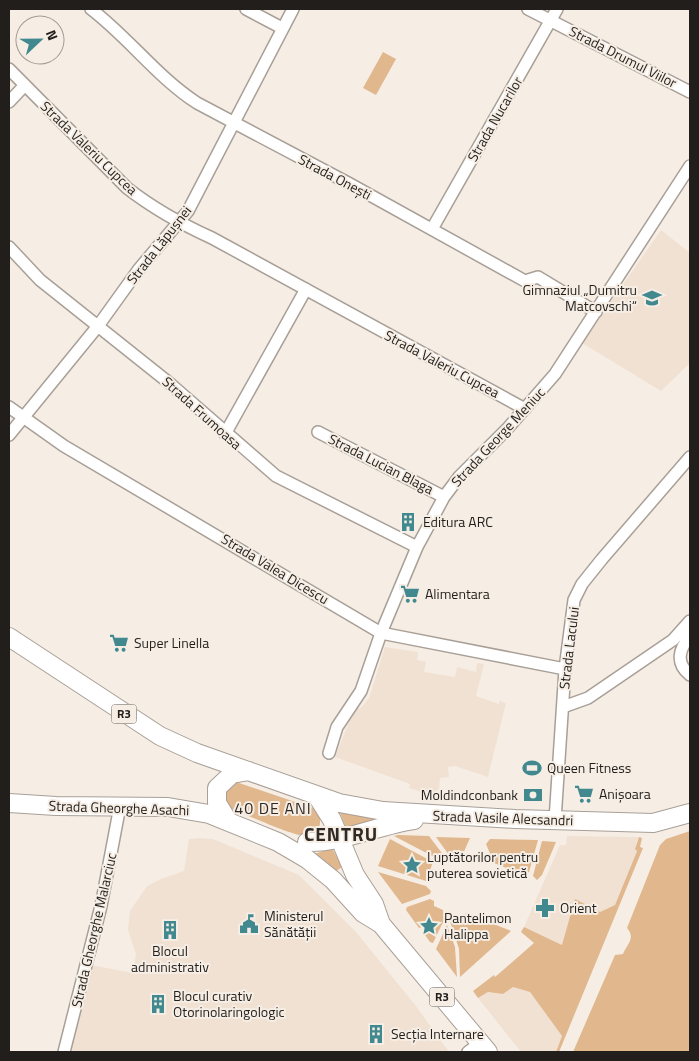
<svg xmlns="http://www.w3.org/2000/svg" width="699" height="1061" font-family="'Titillium Web',sans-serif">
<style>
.built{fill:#f0e1d3}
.green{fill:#e1b78d}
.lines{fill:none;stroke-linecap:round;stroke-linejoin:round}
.minor-casing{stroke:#a89f97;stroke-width:14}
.primary-casing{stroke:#a89f97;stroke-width:20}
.minor{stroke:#fff;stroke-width:11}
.primary{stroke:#fff;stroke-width:18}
.labels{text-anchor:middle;stroke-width:4;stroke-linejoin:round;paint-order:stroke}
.shield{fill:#f6eee5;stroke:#615c58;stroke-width:1}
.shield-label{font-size:12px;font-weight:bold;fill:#211e1b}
.street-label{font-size:14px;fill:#211e1b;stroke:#f6eee5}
.poi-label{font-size:14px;fill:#211e1b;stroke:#f6eee5;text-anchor:start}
.quarter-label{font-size:16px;letter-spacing:1px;fill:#312a24;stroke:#f6eee5}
.district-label{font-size:19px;font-weight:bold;letter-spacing:1px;fill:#312a24;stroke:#f6eee5}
</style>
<rect width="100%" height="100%" fill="#f6eee5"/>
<path class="built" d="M661 230 690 253V363L661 391 582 343Z
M385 647 418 652 417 660 426 662 424 672 455 677 457 667 476 672 477 663 484 664 476 696 499 704V701L506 703 488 777 455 766 448 767 449 777 440 778 439 789 430 795 409 788 410 784 335 757 356 705 360 709 369 698Z
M567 836 639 837 636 843 637 850 615 905 600 912 562 945 524 927 560 845H566Z
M199 838 213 839 299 875 356 932 416 1006 449 1052H69L91 965 133 973 136 954 128 930 130 911 147 886 161 879 184 871 189 839Z
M513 987 530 992 562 1036 556 1052H521L478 998 488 992 503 994Z"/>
<path class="green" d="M383 52 396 59 376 95 363 88Z
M236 782 313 808 320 816C321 827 318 835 307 836 295 837 245 814 232 809 220 799 225 789 236 782Z
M339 810 378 818V822L346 828Z
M690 831V1052H573L615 955 623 954C627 944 636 938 627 928L660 845 666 839Z
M398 835 429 836 444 856 436 858 394 836Z
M436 837 470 838 462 856 455 858 449 855Z
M639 837 642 838 640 847 643 848 559 1052H556L562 1036 530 992 513 987 503 994 488 992 478 998 473 991 494 975 495 977 534 943 521 932 524 927 562 945 575 899 600 912 615 905 637 851 635 849Z
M390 839 433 862 426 881 378 866Z
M490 839 538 840 529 872 523 875 494 863 486 844Z
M542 841 556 842 542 875 537 880 533 876Z
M332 848 342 867 335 872 314 854Z
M378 872 426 886 431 891 430 894 402 904Z
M430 899 434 901V906L443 910 444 920 433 943 430 942 425 935 426 931 431 927 429 924 419 928 406 910 407 907Z
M466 913 511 931 460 977 459 949 450 921 452 914 463 918Z
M447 925 455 947 457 977 436 949Z"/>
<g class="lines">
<g class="minor-casing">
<path id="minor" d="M91 9C129 38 157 77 197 103L350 184 525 281 538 277 596 312
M246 9 282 28
M528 9 690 92
M9 69 127 188C154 209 181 224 212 238L525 409
M9 102 25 85
M432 229 557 9
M9 247 40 280 168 382 276 476 417 547
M9 407 64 446 381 633 565 669
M318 432 444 497
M225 434 306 289
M9 435 98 326 139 269 188 211 293 9
M690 636C679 649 675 663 690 675
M563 707 588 698 673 640 690 621
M329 753 337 727 361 691 381 633 417 547 444 497 459 477 507 429 555 374 690 166
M555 820 565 669 574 600 582 584 602 559 690 457
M64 1052 101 906 120 806
M468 1052 480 1043"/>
</g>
<g class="primary-casing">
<path id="primary" d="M9 637 160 736 197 753 339 803 383 811 515 819 653 823 690 813
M317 796 332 820 355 875 374 904 381 924
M9 803 56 806 168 807 209 814 278 842 307 859 333 880 363 913 381 924 488 1052
M228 821 217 803V788L232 774 249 771
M307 842C343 843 378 825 414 820"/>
</g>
<use href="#minor" class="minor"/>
<use href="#primary" class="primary"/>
</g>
<defs>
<g id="school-bare" transform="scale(1.5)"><path d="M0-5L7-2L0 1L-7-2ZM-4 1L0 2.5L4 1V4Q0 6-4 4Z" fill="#41898f" stroke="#f6eee5" stroke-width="2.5" paint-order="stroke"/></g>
<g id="building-bare" transform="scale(1.5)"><path d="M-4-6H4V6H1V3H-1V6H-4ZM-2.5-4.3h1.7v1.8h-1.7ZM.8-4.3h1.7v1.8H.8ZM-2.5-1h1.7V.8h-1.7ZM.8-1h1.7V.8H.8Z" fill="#41898f" stroke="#f6eee5" stroke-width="2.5" paint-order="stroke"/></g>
<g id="supermarket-bare" transform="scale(1.5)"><path d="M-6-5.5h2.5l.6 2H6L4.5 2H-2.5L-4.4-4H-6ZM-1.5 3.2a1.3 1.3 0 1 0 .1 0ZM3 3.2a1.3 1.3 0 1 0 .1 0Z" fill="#41898f" stroke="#f6eee5" stroke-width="2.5" paint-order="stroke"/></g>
<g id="stadium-bare" transform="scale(1.5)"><path d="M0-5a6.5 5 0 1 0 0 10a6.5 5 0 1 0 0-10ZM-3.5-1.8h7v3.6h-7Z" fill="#41898f" stroke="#f6eee5" stroke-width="2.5" paint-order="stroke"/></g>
<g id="bank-bare" transform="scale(1.5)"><path d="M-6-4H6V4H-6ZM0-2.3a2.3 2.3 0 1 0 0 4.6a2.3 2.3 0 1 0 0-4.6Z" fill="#41898f" stroke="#f6eee5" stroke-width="2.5" paint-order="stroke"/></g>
<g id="sight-bare" transform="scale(1.5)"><path d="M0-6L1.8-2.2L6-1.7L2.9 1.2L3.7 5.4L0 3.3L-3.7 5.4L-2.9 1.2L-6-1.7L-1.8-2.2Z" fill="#41898f" stroke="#f6eee5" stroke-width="2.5" paint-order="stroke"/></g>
<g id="pharmacy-bare" transform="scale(1.5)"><path d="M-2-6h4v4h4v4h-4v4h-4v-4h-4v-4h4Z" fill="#41898f" stroke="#f6eee5" stroke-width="2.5" paint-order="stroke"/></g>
<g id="civic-bare" transform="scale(1.5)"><path d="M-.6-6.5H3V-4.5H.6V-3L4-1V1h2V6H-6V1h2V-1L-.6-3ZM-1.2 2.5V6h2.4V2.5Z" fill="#41898f" stroke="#f6eee5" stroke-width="2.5" paint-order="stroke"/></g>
</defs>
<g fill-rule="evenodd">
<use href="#school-bare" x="652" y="298"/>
<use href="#building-bare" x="408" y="522"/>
<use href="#supermarket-bare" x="410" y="594"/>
<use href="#supermarket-bare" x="119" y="643"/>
<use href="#stadium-bare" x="532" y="768"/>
<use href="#supermarket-bare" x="584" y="794"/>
<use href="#bank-bare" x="533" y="795"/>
<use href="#sight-bare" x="412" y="865"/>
<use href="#pharmacy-bare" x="545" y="908"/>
<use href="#civic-bare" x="249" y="924"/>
<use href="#sight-bare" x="429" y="926"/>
<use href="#building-bare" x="170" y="930"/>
<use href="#building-bare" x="158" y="1004"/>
<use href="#building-bare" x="376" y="1034"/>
</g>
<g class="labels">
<g class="shield">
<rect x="111.5" y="704.5" width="25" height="19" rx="4"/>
<rect x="429.5" y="987.5" width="25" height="19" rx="4"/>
</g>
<g class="shield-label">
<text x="124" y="718">R3</text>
<text x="442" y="1001">R3</text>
</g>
<g class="street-label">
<text transform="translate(623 57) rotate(27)" y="5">Strada Drumul Viilor</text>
<text transform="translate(495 119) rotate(-60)" y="5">Strada Nucarilor</text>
<text transform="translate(89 148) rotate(44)" y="5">Strada Valeriu Cupcea</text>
<text transform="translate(335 177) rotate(28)" y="5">Strada Onești</text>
<text transform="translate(159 245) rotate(-52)" y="5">Strada Lăpușnei</text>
<text transform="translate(442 364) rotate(28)" y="5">Strada Valeriu Cupcea</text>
<text transform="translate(202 413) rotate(42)" y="5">Strada Frumoasa</text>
<text transform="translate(498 437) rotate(-47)" y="5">Strada George Meniuc</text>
<text transform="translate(381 464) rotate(27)" y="5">Strada Lucian Blaga</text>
<text transform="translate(275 569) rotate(31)" y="5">Strada Valea Dicescu</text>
<text transform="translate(569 648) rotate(-83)" y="5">Strada Lacului</text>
<text transform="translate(119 808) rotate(2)" y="5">Strada Gheorghe Asachi</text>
<text transform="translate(503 818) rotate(2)" y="5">Strada Vasile Alecsandri</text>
<text transform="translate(94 930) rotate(-77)" y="5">Strada Gheorghe Malarciuc</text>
</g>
<g class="poi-label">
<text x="637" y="295" text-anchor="end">Gimnaziul „Dumitru<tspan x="637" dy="16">Matcovschi“</tspan></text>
<text x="423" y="527">Editura ARC</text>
<text x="425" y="599">Alimentara</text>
<text x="134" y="648">Super Linella</text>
<text x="547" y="773">Queen Fitness</text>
<text x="599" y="799">Anișoara</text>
<text x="518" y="800" text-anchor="end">Moldindconbank</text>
<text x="427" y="862">Luptătorilor pentru<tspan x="427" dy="16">puterea sovietică</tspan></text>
<text x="560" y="913">Orient</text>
<text x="264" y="921">Ministerul<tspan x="264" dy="16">Sănătății</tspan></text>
<text x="444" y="923">Pantelimon<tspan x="444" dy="16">Halippa</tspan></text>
<text x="170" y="956" text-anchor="middle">Blocul<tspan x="170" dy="16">administrativ</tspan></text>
<text x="173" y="1001">Blocul curativ<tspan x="173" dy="16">Otorinolaringologic</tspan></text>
<text x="391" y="1039">Secția Internare</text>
</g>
<g class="quarter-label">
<text x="273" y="814">40 DE ANI</text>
</g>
<g class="district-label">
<text x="341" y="841">CENTRU</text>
</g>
</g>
<rect width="699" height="1061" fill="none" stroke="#211e1b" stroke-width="20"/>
<g transform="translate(40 40) rotate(68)"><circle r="24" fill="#f6eee5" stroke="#a19b94"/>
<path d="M0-4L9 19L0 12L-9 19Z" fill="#41898f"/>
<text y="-8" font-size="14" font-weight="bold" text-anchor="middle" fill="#211e1b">N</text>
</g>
</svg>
